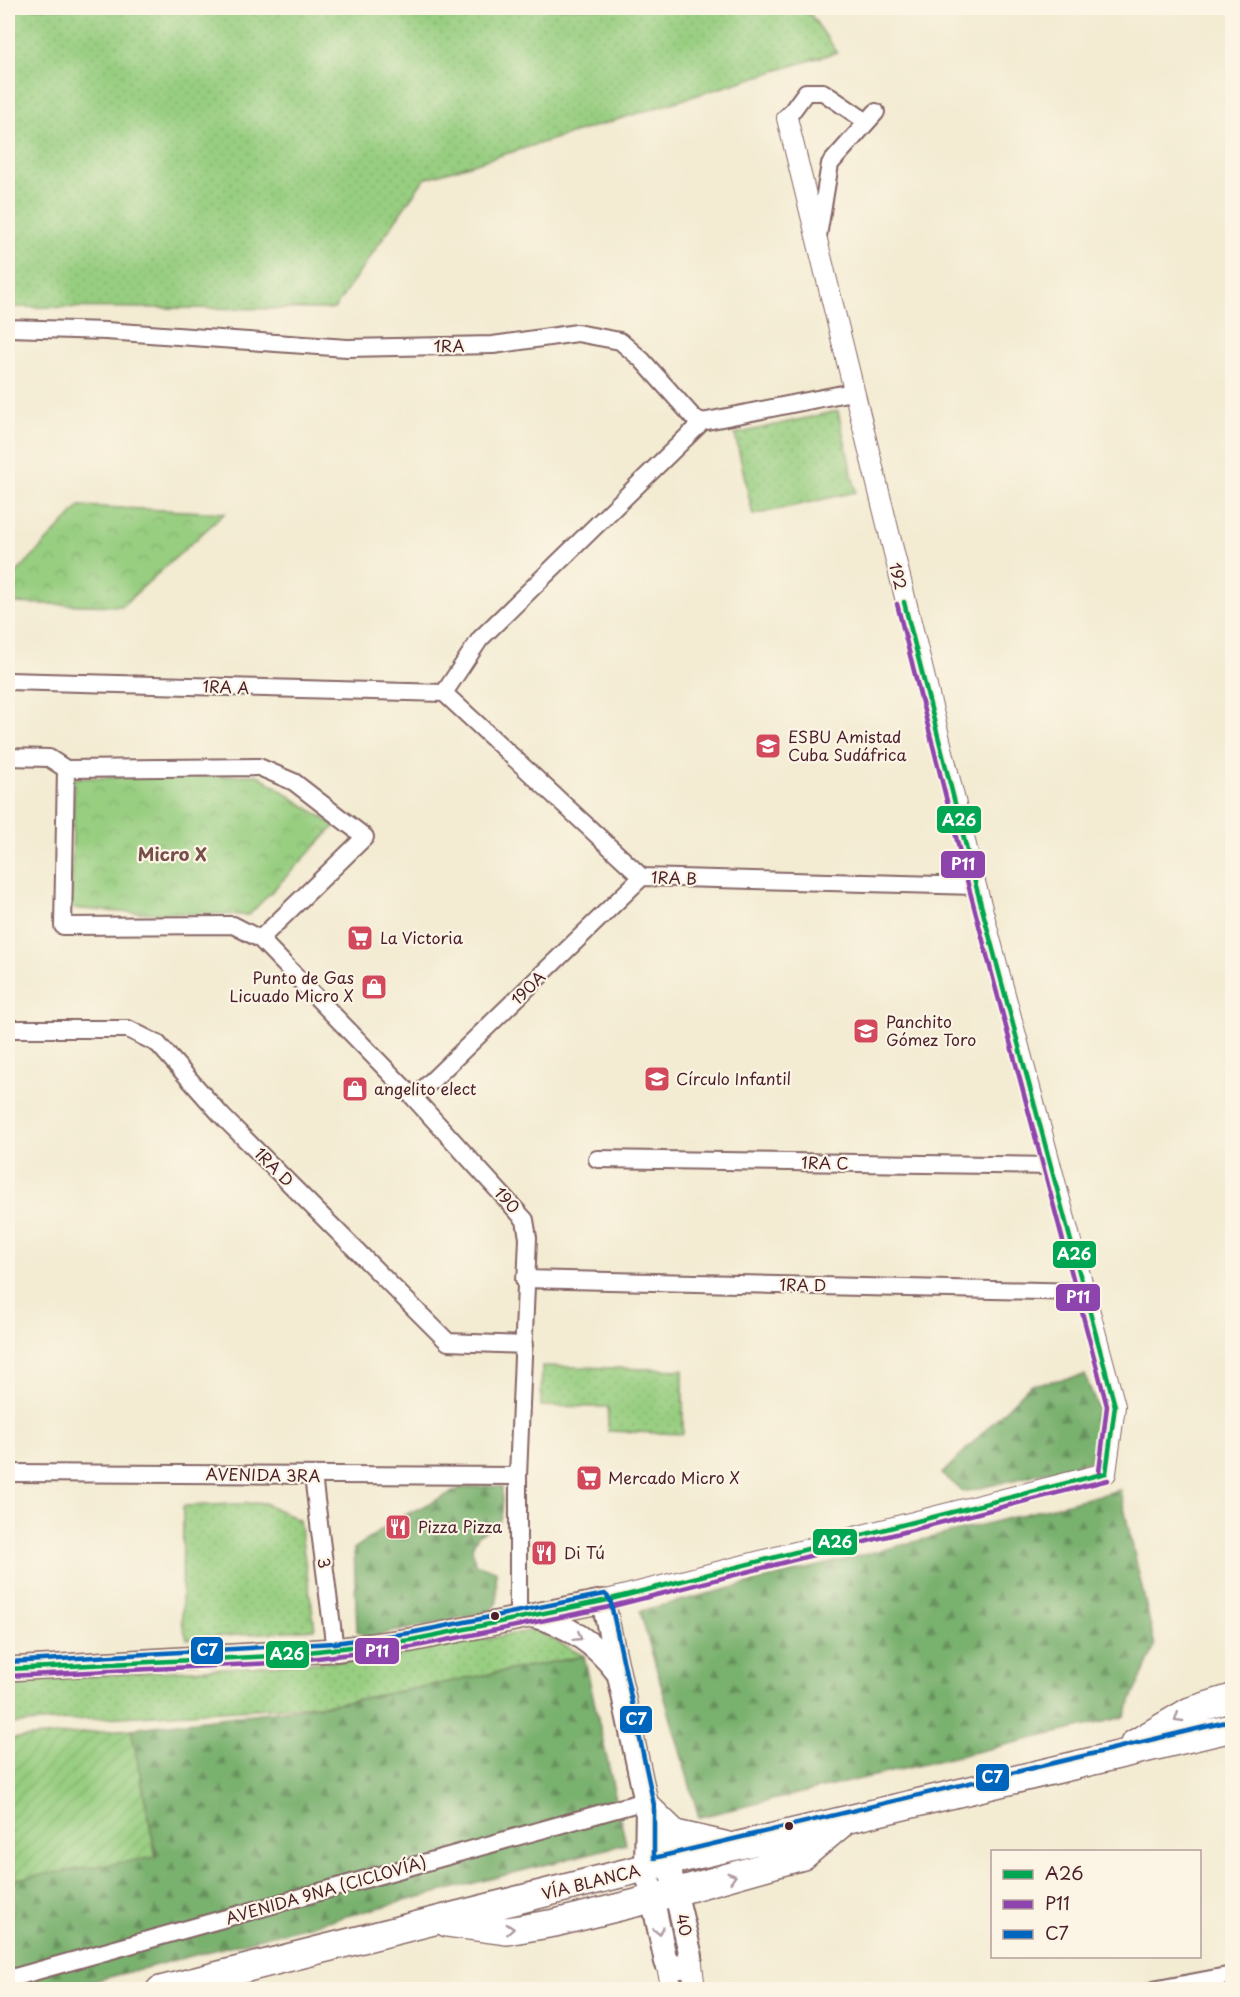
<svg xmlns="http://www.w3.org/2000/svg" width="1240" height="1997" font-family="'Playpen Sans',sans-serif">
<style>
.grass{fill:url(#grass-dots);stroke:#707656;stroke-width:1.5}
.forest{fill:url(#forest-firs);stroke:#62684c;stroke-width:1.5}
.park{fill:url(#park-crowns);stroke:#707656;stroke-width:1.5}
.garden{fill:url(#garden-furrows);stroke:#707656;stroke-width:1.5}
.lines{fill:none;stroke-linecap:round;stroke-linejoin:round}
.minor-casing{stroke:#856665;stroke-width:20}
.tertiary-casing{stroke:#856665;stroke-width:22}
.secondary-casing{stroke:#856665;stroke-width:26}
.trunk-casing{stroke:#856665;stroke-width:30}
.minor{stroke:#fff;stroke-width:16}
.tertiary{stroke:#fff;stroke-width:20}
.secondary{stroke:#fff;stroke-width:22}
.trunk{stroke:#fff;stroke-width:27}
.bus-1-casing{stroke:#fcf5e5;stroke-width:9}
.bus-2-casing{stroke:#fcf5e5;stroke-width:9}
.bus-3-casing{stroke:#fcf5e5;stroke-width:9}
.bus-1{stroke:#00a651;stroke-width:4.5}
.bus-2{stroke:#8e44ad;stroke-width:4.5}
.bus-3{stroke:#0065bd;stroke-width:4.5}
.oneway{stroke:#ae9aa0}
.bus-dot{fill:#4a1f2b;stroke:#fcf5e5;stroke-width:2}
.labels{text-anchor:middle;stroke-width:4.5;stroke-linejoin:round;paint-order:stroke}
.street-label{font-size:16px;fill:#4a1f2b;stroke:#fcf5e5}
.poi-label{font-size:16px;fill:#4a1f2b;stroke:#fcf5e5;text-anchor:start}
.neighbourhood-label{font-size:18px;font-weight:bold;fill:#774e49;stroke:#fcf5e5}
.line-badge{stroke:#fcf5e5;stroke-width:2}
.badge-label{font-size:16px;text-anchor:middle;font-weight:bold;fill:#fff}
</style>
<defs>
<pattern id="grass-dots" width="8" height="8" patternUnits="userSpaceOnUse" patternTransform="scale(1.5)"><rect width="8" height="8" fill="#97ce80"/><path d="M2 2h.1M6 6h.1" fill="none" stroke="#84b06f" stroke-width="1.8" stroke-linecap="round"/></pattern>
<pattern id="forest-firs" width="22" height="20" patternUnits="userSpaceOnUse" patternTransform="scale(1.5)"><rect width="22" height="20" fill="#79b16e"/><path d="M5 1l3.5 6h-7zM16 11l3.5 6h-7z" fill="#658f5b"/></pattern>
<pattern id="park-crowns" width="20" height="18" patternUnits="userSpaceOnUse" patternTransform="scale(1.5)"><rect width="20" height="18" fill="#97ce80"/><path d="M2 6a3 3 0 1 1 6 0M12 15a3 3 0 1 1 6 0" fill="none" stroke="#84b06f"/></pattern>
<pattern id="garden-furrows" width="10" height="10" patternUnits="userSpaceOnUse" patternTransform="scale(1.5)"><rect width="10" height="10" fill="#97ce80"/><path d="M-1 1l2-2M0 10L10 0M9 11l2-2" fill="none" stroke="#84b06f"/></pattern>
</defs>
<rect width="100%" height="100%" fill="#fcf5e5"/>
<filter id="ink" filterUnits="userSpaceOnUse"><feTurbulence type="fractalNoise" baseFrequency=".0167" numOctaves="2"/><feDisplacementMap in="SourceGraphic" scale="12" xChannelSelector="R" yChannelSelector="G"/><feConvolveMatrix kernelMatrix="1 2 1 2 8 2 1 2 1" color-interpolation-filters="sRGB"/></filter>
<filter id="wash" filterUnits="userSpaceOnUse"><feTurbulence type="fractalNoise" baseFrequency=".008" numOctaves="4" result="noise"/><feDisplacementMap in="SourceGraphic" scale="24" xChannelSelector="R" yChannelSelector="G"/><feGaussianBlur stdDeviation="1.35" result="paint"/><feColorMatrix in="noise" values="0 0 0 0 0 0 0 0 0 0 0 0 0 0 0 0 0 1.4 0 .05"/><feComposite in="paint" operator="in"/></filter>
<g filter="url(#wash)">
<rect width="100%" height="100%" fill="#f3ebd2"/>
<path class="grass" d="M8 8H806L837 52 424 179 334 309 8 307Z
M838 411 856 492 753 515 735 434Z
M542 1366 683 1370V1434L608 1431V1407L541 1406Z
M264 1503 299 1520 315 1629 187 1639 182 1622 183 1506Z
M535 1630 584 1656 333 1704 8 1724V1681L374 1659Z"/>
<path class="forest" d="M1085 1375 1099 1412 1091 1461 964 1492 942 1474 1030 1385Z
M489 1486 502 1487C503 1514 506 1525 479 1534L472 1547 475 1564 496 1571 497 1602 490 1612 368 1637 357 1631 354 1549 399 1518 461 1488Z
M1120 1490 1155 1646 1124 1717 699 1817 640 1611Z
M584 1656 626 1844 63 1989 8 1990V1956L15 1879 156 1856 131 1729 333 1704Z"/>
<path class="park" d="M80 506 225 513 122 606 8 603V582Z
M258 775 335 826 249 915 119 912 71 908 74 778Z"/>
<path class="garden" d="M131 1729 156 1857 15 1879 8 1825V1739Z"/>
</g>
<g filter="url(#ink)">
<g class="lines">
<g class="minor-casing">
<path id="minor" d="M787 118 806 92H823L867 122
M818 236 830 164 876 112
M8 328 106 331 347 348 493 345 577 333 620 341 642 360 693 417 702 422 852 392
M8 681 444 693
M444 693 642 877 976 886
M444 693 480 639 702 422
M8 757 49 758 66 769 259 767 294 782 365 837 260 939
M66 769 63 926 233 925 260 939 414 1098 525 1220 528 1238 518 1476V1617
M8 1029H128L158 1044 222 1116 448 1342 524 1345
M414 1098 642 877
M597 1159 1052 1166
M524 1279 1082 1292
M8 1473 518 1476
M313 1476 335 1650
M8 1979 645 1801
M1153 1990 1232 1975"/>
</g>
<g class="tertiary-casing">
<path id="tertiary" d="M603 1601 1106 1473 1115 1406 976 886 787 118
M691 1956 695 1990
M666 1962 672 1990"/>
</g>
<g class="secondary-casing">
<path id="secondary" d="M532 1616C566 1623 597 1645 617 1672
M8 1669 335 1650 411 1640 603 1601 647 1807 668 1862 691 1956 687 1964 681 1967 666 1962 646 1868 647 1807"/>
</g>
<g class="trunk-casing">
<path id="trunk" d="M1134 1744 1190 1711 1232 1698
M647 1807 675 1834 724 1845
M447 1923 507 1931 555 1923 636 1903 803 1856 840 1825
M160 1990 668 1862 1232 1728"/>
</g>
<use href="#minor" class="minor"/>
<use href="#tertiary" class="tertiary"/>
<use href="#secondary" class="secondary"/>
<use href="#trunk" class="trunk"/>
<g class="bus-1-casing">
<path id="bus-1" d="M904 602 976 886 1115 1406 1106 1473
M8 1669 274 1656 411 1640 603 1601 1106 1473"/>
</g>
<g class="bus-2-casing">
<path id="bus-2" d="M897 604 969 888 1107 1406 1099 1472
M8 1676 274 1663 412 1647 605 1608 1108 1480"/>
</g>
<g class="bus-3-casing">
<path id="bus-3" d="M8 1662 334 1643 410 1633 605 1594 610 1599 654 1805V1858L1230 1721"/>
</g>
<use href="#bus-1" class="bus-1"/>
<use href="#bus-2" class="bus-2"/>
<use href="#bus-3" class="bus-3"/>
</g>
<defs><path id="oneway-chevron" d="M-2-3.5L2.5 0L-2 3.5" fill="none" stroke-width="1.6" stroke-linecap="round" stroke-linejoin="round" transform="scale(1.5)"/></defs>
<g class="oneway">
<use href="#oneway-chevron" transform="translate(578 1637) rotate(32)"/>
<use href="#oneway-chevron" transform="translate(1178 1718) rotate(150)"/>
<use href="#oneway-chevron" transform="translate(732 1877) rotate(-17)"/>
<use href="#oneway-chevron" transform="translate(510 1929) rotate(-3)"/>
<use href="#oneway-chevron" transform="translate(659 1931) rotate(78)"/>
</g>
</g>
<defs>
<g id="school-square" transform="scale(1.35)"><rect x="-9" y="-9" width="18" height="18" rx="4" fill="#d1495b" stroke="#fcf5e5"/><path d="M0-5L7-2L0 1L-7-2ZM-4 1L0 2.5L4 1V4Q0 6-4 4Z" fill="#fff"/></g>
<g id="supermarket-square" transform="scale(1.35)"><rect x="-9" y="-9" width="18" height="18" rx="4" fill="#d1495b" stroke="#fcf5e5"/><path d="M-6-5.5h2.5l.6 2H6L4.5 2H-2.5L-4.4-4H-6ZM-1.5 3.2a1.3 1.3 0 1 0 .1 0ZM3 3.2a1.3 1.3 0 1 0 .1 0Z" fill="#fff"/></g>
<g id="shop-square" transform="scale(1.35)"><rect x="-9" y="-9" width="18" height="18" rx="4" fill="#d1495b" stroke="#fcf5e5"/><path d="M-5-2.5h2.3a2.7 3.5 0 0 1 5.4 0H5L5.5 6h-11ZM-1.5-2.5h3a1.5 2.3 0 0 0-3 0Z" fill="#fff"/></g>
<g id="restaurant-square" transform="scale(1.35)"><rect x="-9" y="-9" width="18" height="18" rx="4" fill="#d1495b" stroke="#fcf5e5"/><path d="M-5-6h1v4h1v-4h1v4h1v-4h1v5L-1.5 .5V6h-2V.5L-5-1ZM5-6V6H3V1.5H1.5Q1.5-4 5-6Z" fill="#fff"/></g>
</defs>
<g fill-rule="evenodd">
<use href="#school-square" x="768" y="746"/>
<use href="#supermarket-square" x="360" y="938"/>
<use href="#shop-square" x="374" y="987"/>
<use href="#school-square" x="866" y="1031"/>
<use href="#school-square" x="657" y="1079"/>
<use href="#shop-square" x="355" y="1089"/>
<use href="#supermarket-square" x="589" y="1478"/>
<use href="#restaurant-square" x="398" y="1527"/>
<use href="#restaurant-square" x="544" y="1553"/>
</g>
<g class="bus-dot">
<circle cx="495" cy="1616" r="5"/>
<circle cx="789" cy="1826" r="5"/>
</g>
<g class="labels">
<g class="street-label">
<text transform="translate(449 346) rotate(-1)" y="6">1RA</text>
<text transform="translate(898 576) rotate(76)" y="6">192</text>
<text transform="translate(226 687) rotate(2)" y="6">1RA A</text>
<text transform="translate(674 878) rotate(2)" y="6">1RA B</text>
<text transform="translate(528 988) rotate(-44)" y="6">190A</text>
<text transform="translate(825 1163) rotate(1)" y="6">1RA C</text>
<text transform="translate(274 1167) rotate(45)" y="6">1RA D</text>
<text transform="translate(507 1200) rotate(48)" y="6">190</text>
<text transform="translate(803 1285) rotate(1)" y="6">1RA D</text>
<text transform="translate(263 1475) rotate(1)" y="6">AVENIDA 3RA</text>
<text transform="translate(324 1563) rotate(83)" y="6">3</text>
<text transform="translate(591 1882) rotate(-14)" y="6">VÍA BLANCA</text>
<text transform="translate(326 1890) rotate(-16)" y="6">AVENIDA 9NA (CICLOVÍA)</text>
<text transform="translate(684 1925) rotate(77)" y="6">40</text>
</g>
<g class="poi-label">
<text x="788" y="743">ESBU Amistad<tspan x="788" dy="18">Cuba Sudáfrica</tspan></text>
<text x="380" y="944">La Victoria</text>
<text x="354" y="984" text-anchor="end">Punto de Gas<tspan x="354" dy="18">Licuado Micro X</tspan></text>
<text x="886" y="1028">Panchito<tspan x="886" dy="18">Gómez Toro</tspan></text>
<text x="676" y="1085">Círculo Infantil</text>
<text x="374" y="1095">angelito elect</text>
<text x="608" y="1484">Mercado Micro X</text>
<text x="418" y="1533">Pizza Pizza</text>
<text x="564" y="1559">Di Tú</text>
</g>
<g class="neighbourhood-label">
<text x="172" y="861">Micro X</text>
</g>
</g>
<g class="line-badge">
<rect x="936" y="805" width="46" height="29" rx="6" fill="#00a651"/>
<rect x="940" y="850" width="46" height="29" rx="6" fill="#8e44ad"/>
<rect x="1052" y="1240" width="45" height="29" rx="6" fill="#00a651"/>
<rect x="1055" y="1283" width="46" height="29" rx="6" fill="#8e44ad"/>
<rect x="812" y="1528" width="46" height="28" rx="6" fill="#00a651"/>
<rect x="190" y="1636" width="34" height="29" rx="6" fill="#0065bd"/>
<rect x="354" y="1637" width="46" height="28" rx="6" fill="#8e44ad"/>
<rect x="265" y="1640" width="45" height="29" rx="6" fill="#00a651"/>
<rect x="619" y="1705" width="34" height="29" rx="6" fill="#0065bd"/>
<rect x="975" y="1763" width="35" height="29" rx="6" fill="#0065bd"/>
</g>
<g class="badge-label">
<text x="959" y="826">A26</text>
<text x="963" y="870">P11</text>
<text x="1074" y="1260">A26</text>
<text x="1078" y="1303">P11</text>
<text x="835" y="1548">A26</text>
<text x="207" y="1656">C7</text>
<text x="377" y="1657">P11</text>
<text x="287" y="1660">A26</text>
<text x="636" y="1725">C7</text>
<text x="992" y="1783">C7</text>
</g>
<rect width="1240" height="1997" fill="none" stroke="#fcf5e5" stroke-width="30"/>
<rect x="991" y="1850" width="210" height="108" fill="#fcf5e5" stroke="#b59f9b" stroke-width="1.5"/>
<rect x="1003" y="1870" width="30" height="9" fill="#00a651" stroke="#b59f9b" stroke-width="1.5"/>
<text x="1045" y="1880" font-size="18" fill="#4a1f2b">A26</text>
<rect x="1003" y="1900" width="30" height="9" fill="#8e44ad" stroke="#b59f9b" stroke-width="1.5"/>
<text x="1045" y="1910" font-size="18" fill="#4a1f2b">P11</text>
<rect x="1003" y="1930" width="30" height="9" fill="#0065bd" stroke="#b59f9b" stroke-width="1.5"/>
<text x="1045" y="1940" font-size="18" fill="#4a1f2b">C7</text>
</svg>
